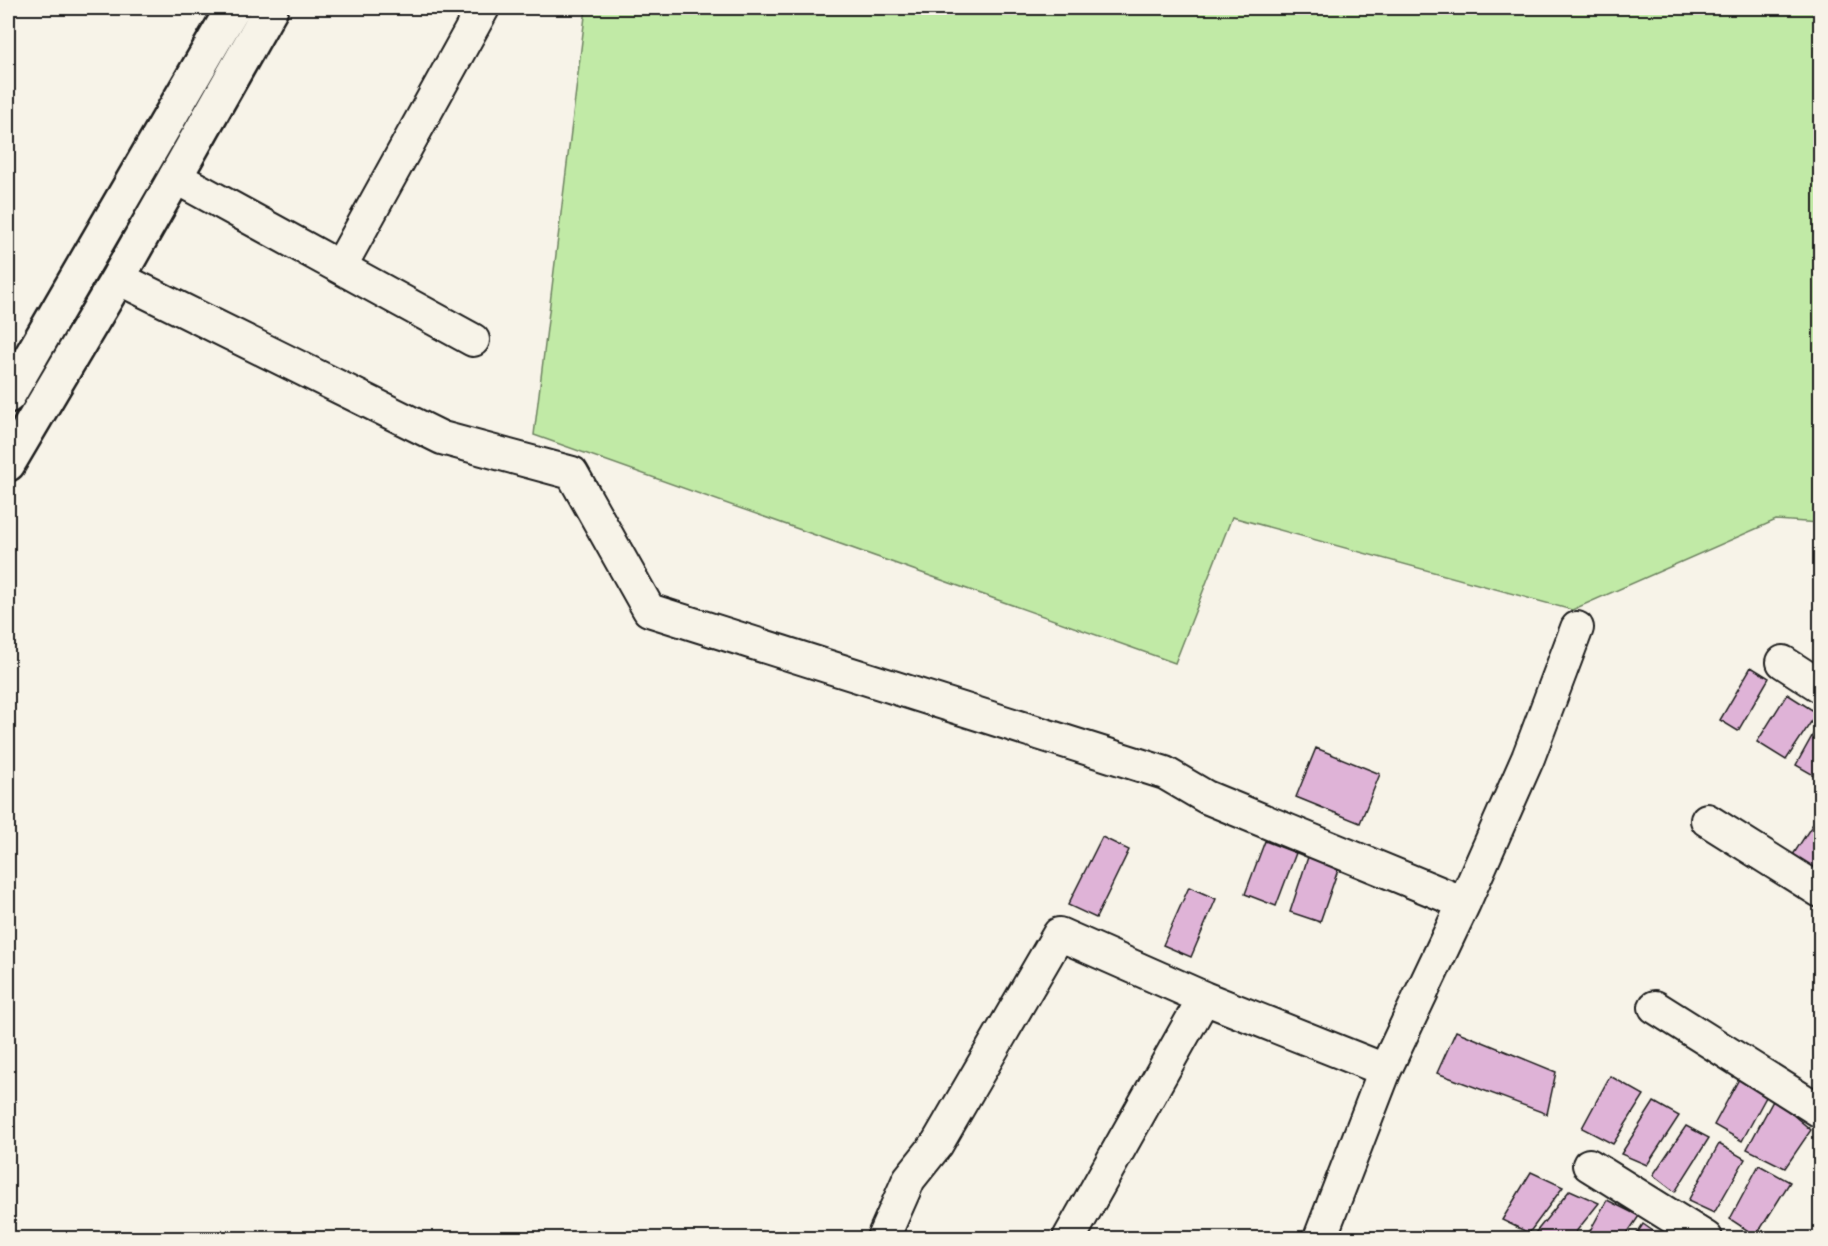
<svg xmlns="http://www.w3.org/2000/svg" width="1828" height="1246" font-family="'Architects Daughter',sans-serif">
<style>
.green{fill:#c1eaa6;stroke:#6e8361;stroke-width:1.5}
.building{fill:#dfb3d7;stroke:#1c1c1c;stroke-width:1.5}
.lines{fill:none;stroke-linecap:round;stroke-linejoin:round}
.street-casing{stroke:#1c1c1c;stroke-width:36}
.secondary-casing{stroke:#1c1c1c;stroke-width:38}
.street{stroke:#f7f3e8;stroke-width:32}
.secondary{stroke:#f7f3e8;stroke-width:33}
</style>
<rect width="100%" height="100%" fill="#f7f3e8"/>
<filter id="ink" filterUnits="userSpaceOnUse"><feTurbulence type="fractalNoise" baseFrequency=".0167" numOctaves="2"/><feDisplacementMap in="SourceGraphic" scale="12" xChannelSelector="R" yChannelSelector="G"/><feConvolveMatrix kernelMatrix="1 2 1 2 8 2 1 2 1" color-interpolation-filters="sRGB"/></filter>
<g filter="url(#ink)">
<path class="green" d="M586 8H1820V523L1776 520 1572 610 1232 517 1175 663 534 435Z"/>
<path class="building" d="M1751 667 1769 678 1738 731 1720 720Z
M1787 694 1817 713 1786 760 1757 742Z
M1820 722V771L1817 777 1796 765Z
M1316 748 1380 774 1360 823 1296 797Z
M1820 813V886L1787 864Z
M1102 837 1129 850 1096 918 1068 905Z
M1265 841 1296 853 1276 906 1245 894Z
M1308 857 1339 867 1320 922 1290 912Z
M1189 887 1216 899 1191 957 1163 945Z
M1456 1031 1556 1072 1547 1114 1437 1073Z
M1610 1076 1644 1095 1613 1144 1582 1128Z
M1739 1079 1766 1097 1742 1141 1714 1125Z
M1774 1099 1811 1130 1785 1168 1747 1149Z
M1654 1102 1679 1116 1647 1165 1621 1154Z
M1686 1126 1709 1138 1675 1192 1653 1175Z
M1719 1144 1745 1159 1714 1213 1688 1201Z
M1759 1165 1790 1182 1756 1236 1730 1219Z
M1531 1172 1563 1187 1529 1233 1502 1220Z
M1570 1190 1599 1203 1571 1238H1531Z
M1607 1200 1639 1216 1624 1238H1586Z
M1643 1224 1663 1238H1634Z"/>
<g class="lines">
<g class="street-casing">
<path id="street" d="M175 177 473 340
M340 267 483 8
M118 278 442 438 572 473 649 610 1165 773 1206 797 1464 903
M1783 662 1820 686
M1707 820 1820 891
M1655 1007 1820 1111
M1589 1165 1706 1238
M883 1238 909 1179 937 1144 1059 934 1204 998 1385 1070
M1069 1238 1204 998
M1320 1238 1385 1070 1464 903 1528 758 1577 628"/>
</g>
<g class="secondary-casing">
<path id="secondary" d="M8 396 233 8
M8 464 118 278 271 8"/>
</g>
<use href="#street" class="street"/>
<use href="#secondary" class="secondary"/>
</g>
</g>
<rect width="1828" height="1246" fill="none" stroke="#f7f3e8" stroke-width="30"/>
<rect x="15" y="15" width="1798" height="1216" fill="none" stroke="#1c1c1c" stroke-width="2" filter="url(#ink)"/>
</svg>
